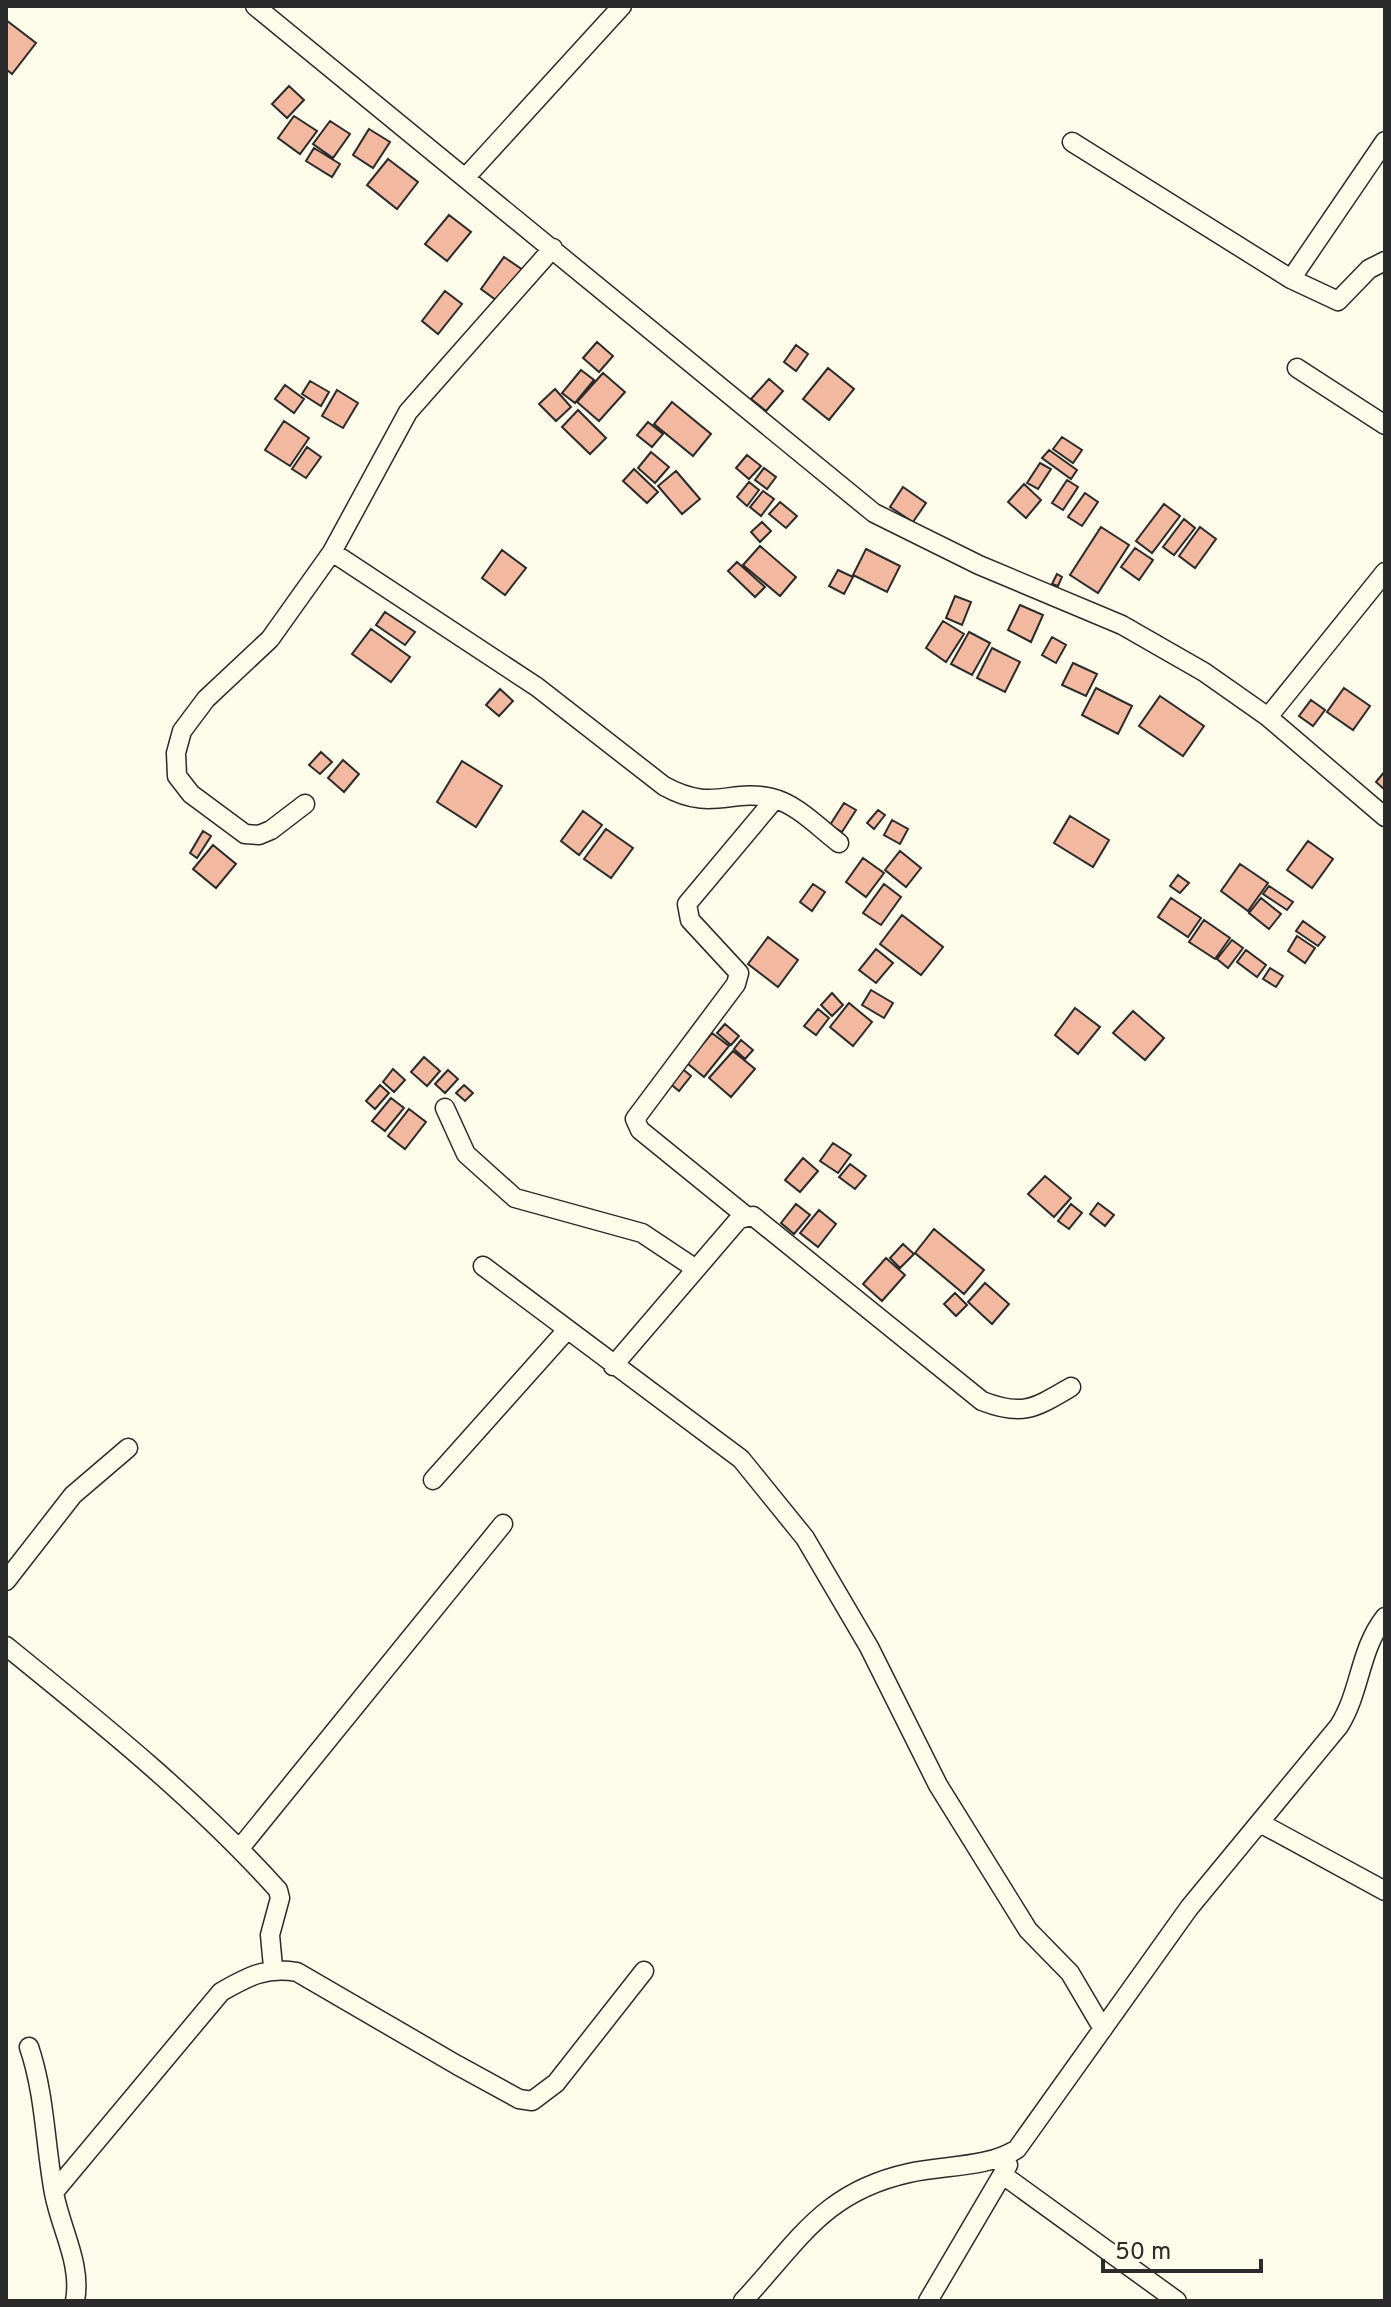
<svg xmlns="http://www.w3.org/2000/svg" width="1391" height="2307" font-family="Overpass,sans-serif">
<style>
.building{fill:#f2b8a0;stroke:#2b2b2b;stroke-width:2}
.lines{fill:none;stroke-linecap:round;stroke-linejoin:round}
.street-casing{stroke:#2b2b2b;stroke-width:21}
.street{stroke:#fdfbea;stroke-width:18}
</style>
<rect width="100%" height="100%" fill="#fdfbea"/>
<path class="building" d="M6 20 36 43 12 74 6 69Z
M289 86 304 100 287 118 272 104Z
M294 116 317 131 300 154 278 138Z
M330 121 350 134 333 158 313 144Z
M369 129 390 142 373 168 353 155Z
M314 148 340 164 332 177 306 161Z
M388 159 418 182 397 209 367 185Z
M449 215 471 232 447 261 425 244Z
M504 257 523 270 500 303 481 289Z
M445 291 462 304 438 334 422 321Z
M597 342 613 356 599 372 583 358Z
M796 345 808 354 796 371 784 362Z
M828 368 854 389 829 420 803 399Z
M581 370 594 380 575 403 562 393Z
M603 373 625 392 599 421 577 402Z
M769 379 783 391 766 411 751 399Z
M310 381 329 392 321 406 302 394Z
M285 385 304 399 294 413 275 399Z
M555 389 571 407 556 421 539 404Z
M337 390 358 403 343 428 322 416Z
M672 402 711 434 693 456 654 424Z
M578 410 606 438 590 454 562 427Z
M284 421 309 438 290 466 265 450Z
M648 422 663 434 652 447 637 435Z
M1062 437 1082 450 1073 463 1053 449Z
M307 447 321 457 306 478 292 469Z
M1049 450 1077 470 1071 479 1042 458Z
M651 452 669 467 655 483 638 468Z
M747 455 761 466 749 479 736 468Z
M1040 463 1051 469 1038 489 1027 483Z
M764 468 776 477 767 489 755 480Z
M634 469 658 492 647 503 623 481Z
M676 471 700 499 682 514 658 486Z
M1067 480 1078 487 1063 510 1052 503Z
M749 482 759 490 747 506 737 497Z
M1024 484 1041 500 1026 518 1008 502Z
M903 487 926 503 913 522 890 507Z
M763 491 774 499 761 516 750 507Z
M1085 493 1098 502 1082 526 1068 517Z
M780 502 797 516 786 528 769 514Z
M1164 504 1180 516 1152 553 1136 541Z
M1184 519 1195 528 1174 555 1163 547Z
M762 522 771 531 760 542 751 532Z
M1101 527 1129 545 1098 593 1070 575Z
M1200 527 1216 539 1195 568 1179 556Z
M760 546 796 577 780 596 743 565Z
M1135 548 1153 560 1139 580 1121 567Z
M866 549 900 566 887 592 853 575Z
M502 550 526 568 505 595 482 578Z
M737 562 765 587 755 597 728 571Z
M838 570 853 577 844 594 829 586Z
M1057 574 1062 577 1058 586 1052 584Z
M955 596 971 602 962 625 946 618Z
M1020 605 1043 615 1031 642 1008 630Z
M385 612 415 632 405 645 376 625Z
M943 621 964 634 946 662 926 648Z
M371 629 410 657 391 682 352 654Z
M969 632 990 643 972 675 951 664Z
M1052 637 1066 645 1056 663 1042 655Z
M992 648 1020 662 1005 692 977 678Z
M1073 663 1097 674 1086 696 1062 685Z
M1096 688 1132 706 1118 734 1082 715Z
M1344 688 1370 706 1353 730 1327 712Z
M500 689 513 701 499 716 486 705Z
M1160 696 1204 726 1183 756 1139 726Z
M1311 700 1325 710 1313 726 1299 716Z
M321 752 332 762 320 774 309 765Z
M343 760 359 774 344 792 328 778Z
M462 761 502 786 476 827 437 802Z
M1385 771V790L1376 782Z
M844 803 856 810 842 832 830 825Z
M878 810 885 815 874 829 867 823Z
M583 811 602 825 579 855 561 841Z
M1070 816 1109 840 1093 867 1054 843Z
M892 820 908 829 900 844 884 835Z
M606 829 633 848 611 878 584 859Z
M203 831 211 836 197 858 190 853Z
M1308 841 1333 859 1312 888 1287 870Z
M213 845 236 864 216 888 193 869Z
M900 851 921 868 906 887 885 870Z
M863 858 884 873 866 897 846 882Z
M1240 864 1268 883 1248 911 1221 891Z
M1178 875 1189 883 1180 893 1170 886Z
M813 884 825 892 812 911 800 902Z
M884 884 901 897 881 925 863 913Z
M1269 886 1293 902 1287 910 1263 894Z
M1171 898 1201 918 1188 937 1158 917Z
M1261 898 1281 914 1269 929 1249 913Z
M902 915 943 947 921 975 880 944Z
M1204 920 1230 938 1215 959 1189 942Z
M1303 921 1325 937 1318 946 1296 931Z
M1297 936 1315 948 1305 963 1288 951Z
M768 937 798 960 778 987 748 964Z
M1232 940 1243 948 1228 968 1217 959Z
M876 949 893 963 876 983 859 970Z
M1246 950 1266 965 1257 977 1237 962Z
M1270 968 1283 976 1276 987 1263 979Z
M871 990 893 1003 884 1018 862 1005Z
M832 993 843 1005 832 1016 821 1005Z
M849 1003 872 1022 853 1046 830 1027Z
M1075 1008 1100 1027 1078 1054 1055 1035Z
M818 1009 829 1018 816 1035 804 1026Z
M1133 1011 1164 1038 1145 1060 1113 1033Z
M725 1024 739 1036 731 1045 717 1033Z
M712 1033 729 1046 704 1077 687 1063Z
M741 1040 753 1050 745 1059 734 1049Z
M733 1051 755 1069 731 1097 709 1078Z
M424 1057 440 1071 427 1086 411 1072Z
M679 1066 691 1076 679 1091 667 1081Z
M393 1069 405 1080 394 1092 383 1082Z
M448 1070 458 1079 445 1093 435 1084Z
M380 1085 389 1093 375 1109 366 1101Z
M464 1085 473 1093 465 1101 456 1093Z
M391 1098 404 1108 385 1131 372 1121Z
M409 1109 426 1122 405 1149 388 1136Z
M833 1143 851 1155 838 1173 820 1161Z
M803 1158 818 1171 800 1192 785 1180Z
M850 1164 866 1176 855 1189 839 1177Z
M1045 1176 1071 1198 1054 1217 1028 1194Z
M1098 1203 1114 1215 1105 1226 1090 1214Z
M796 1204 810 1215 794 1234 781 1223Z
M1071 1204 1082 1213 1069 1229 1058 1221Z
M819 1210 836 1224 818 1247 800 1233Z
M934 1229 984 1270 964 1294 915 1253Z
M903 1244 914 1254 900 1268 890 1258Z
M886 1258 905 1275 882 1301 863 1284Z
M985 1283 1009 1304 992 1324 968 1302Z
M955 1293 967 1305 956 1316 944 1304Z"/>
<g class="lines">
<g class="street-casing">
<path id="street" d="M255 6 874 513 979 565 1122 625 1204 672 1268 717 1385 817
M1385 141 1291 279 1338 301 1369 269 1385 261
M1072 142 1291 279
M465 178 622 6
M1297 368 1385 425
M332 552 537 687 664 786C713 813 730 788 772 798 797 804 819 828 839 843
M1268 717 1385 572
M305 804 271 830 259 835 245 834 191 794 177 776 176 753 182 731 206 699 270 639 332 552 408 412 553 248
M445 1108 466 1154 515 1198 642 1233 696 1269
M746 1216 640 1130 635 1119 736 984 739 973 690 920 687 904 775 799
M483 1266 741 1459 805 1538 869 1647 938 1785 1028 1930 1070 1973 1103 2029
M613 1366 739 1219 753 1216 982 1401C1023 1417 1035 1408 1071 1387
M433 1480 566 1331
M6 1581 73 1495 128 1448
M6 1646C100 1722 197 1800 278 1890L280 1898 270 1935 273 1967
M1262 1824 1385 1891
M240 1848 503 1524
M29 2047C45 2094 45 2144 54 2193 61 2230 82 2264 75 2301
M1003 2175 1177 2301
M54 2192 221 1992C247 1977 267 1966 297 1972L457 2065 519 2099 532 2101 556 2083 644 1971
M743 2301C799 2241 823 2192 909 2173 944 2165 987 2168 1017 2149L1189 1908 1339 1726C1361 1691 1359 1650 1385 1617
M928 2301 1008 2165"/>
</g>
<use href="#street" class="street"/>
</g>
<rect width="1391" height="2307" fill="none" stroke="#2b2b2b" stroke-width="16"/>
<path d="M1103 2259v12h158v-12" fill="none" stroke="#2b2b2b" stroke-width="4"/>
<text x="1115" y="2259" font-size="24" fill="#2b2b2b" stroke="#fdfbea" stroke-width="6" paint-order="stroke">50 m</text>
</svg>
